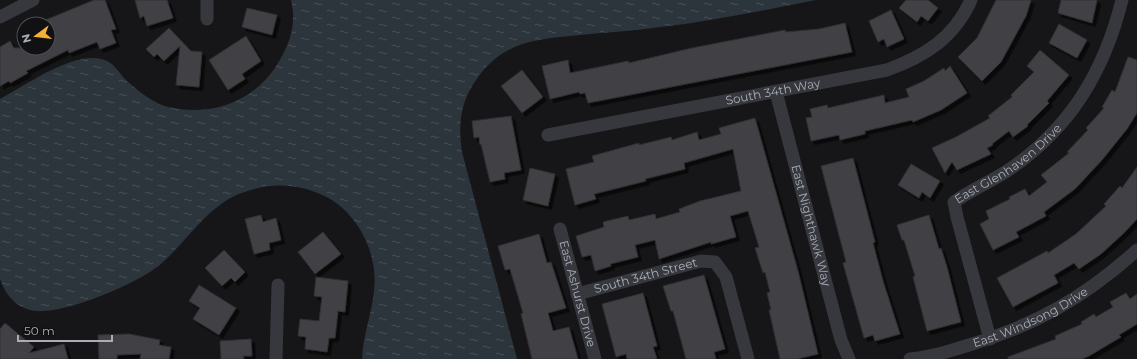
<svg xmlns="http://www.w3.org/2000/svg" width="1137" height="359" font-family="Montserrat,sans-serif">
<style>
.water{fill:url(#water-ripples)}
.building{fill:#404145;stroke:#303034;filter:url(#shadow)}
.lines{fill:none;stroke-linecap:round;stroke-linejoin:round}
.street{stroke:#37383d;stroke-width:13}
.labels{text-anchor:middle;stroke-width:3;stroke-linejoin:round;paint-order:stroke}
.street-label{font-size:12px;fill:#a8adb8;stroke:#111113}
</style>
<defs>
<pattern id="water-ripples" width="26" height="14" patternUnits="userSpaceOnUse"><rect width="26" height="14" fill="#2c353c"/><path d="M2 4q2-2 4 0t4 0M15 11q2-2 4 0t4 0" fill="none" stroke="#485056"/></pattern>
<filter id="shadow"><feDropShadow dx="3.5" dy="3.5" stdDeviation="0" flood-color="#0009"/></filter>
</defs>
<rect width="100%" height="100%" fill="#161618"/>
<path class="water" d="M291 0H816C765 10 713 21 661 27 634 31 607 32 580 35 537 39 502 41 476 80 460 103 458 125 462 152L517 359H362C363 329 378 300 374 270 371 242 355 215 332 200 303 183 270 181 239 194 207 207 187 241 161 264 139 283 58 318 30 310 14 306 5 293 0 279V99C26 85 63 58 93 58 114 59 116 70 127 81 138 91 153 103 168 107 215 118 260 99 282 56 292 38 296 20 291 0Z"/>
<path class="building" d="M94 0H105L116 29 111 30 116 43 100 49 97 42 69 53 68 50 26 71 28 73 10 83 9 81 0 86V47L10 41 14 48H48V24H36Z
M135 0H167L173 18 147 26 144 16 140 18Z
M906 0H928L938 8 928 21 921 16 917 22 899 8Z
M996 0H1031L1026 16 1001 62 982 81 958 57 977 38Z
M1061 0H1097L1092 23 1058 13Z
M247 8 277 15 272 35 242 27Z
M891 10 904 39 887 47 884 39 878 42 869 21Z
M845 23 852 52 588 103 585 93 580 94 579 92 550 99 542 66 568 60 570 73 628 61 629 63 692 48 785 30 786 32 819 29Z
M1059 24 1087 40 1077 58 1049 43Z
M169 28 191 51 202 52 199 87 176 85 180 46 164 61 157 54 154 57 146 49Z
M246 36 261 61 242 74 245 79 228 90 209 60Z
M1040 50 1069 75 1047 101 1049 103 1027 125 1028 126 1013 137 1009 131 992 144 993 145 987 148 991 154 957 170 952 162 945 173 932 148 956 137 990 118 988 116 1012 97 1011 95 1034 72 1027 66Z
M1128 57 1137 60V113L1127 129 1102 160 1075 189 1044 212 1046 216 1016 232 1019 237 993 250 980 224 989 219 986 211 1010 199 1009 197 1025 189 1029 196 1047 182 1041 175 1069 153 1067 152 1088 130 1086 128 1104 108 1102 107 1112 90 1115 92Z
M950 66 967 93 941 110 913 122 912 120 865 131V134L840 140 839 135 811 141 806 118 812 117 810 109 827 105 828 108 884 95 885 103 909 97 906 89 924 81 944 68 945 71Z
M522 70 543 97 522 113 501 86Z
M511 116 521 170 504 173 505 179 490 182 481 144 480 145 479 137 474 138 472 121Z
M755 118 798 271 818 354 797 359H780L769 310H771L767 293 770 292 765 272 763 273 755 248 759 247 748 211 730 216 736 237 711 244V242L659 259 655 240 635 245 638 257 610 264 611 266 595 271 591 255 582 257 576 236 604 227 603 222 628 216 629 220 655 214 656 219 680 212 679 209 700 201 741 191 740 186 733 149 684 163 685 169 645 179 646 181 594 194 596 199 575 205 566 169 594 162 592 156 639 143V145L671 137 672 140 697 132 699 140 721 134 719 128Z
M853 158 875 242 873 243 883 281 900 334 875 341 873 335 864 338 843 263 846 262 821 166Z
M911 164 940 181 930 198 922 192 919 198 898 185Z
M1137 167V219L1125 232 1101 254 1079 269 1074 263 1054 275 1058 283 1013 307 997 278 1047 251 1048 253 1076 234 1106 206 1104 204 1120 186 1122 188Z
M530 168 555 174 548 206 523 200Z
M261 215 263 222 276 218 281 240 269 243 270 250 254 254 245 219Z
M929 215 939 249 941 248 947 267 961 322 927 331 913 277 915 276 904 240H902L897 225Z
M323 232 341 254 315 274 298 252Z
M539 234 547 263 551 262 566 308 548 313 553 331 569 327 578 359H532L521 314 523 313 510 269 505 270 498 246Z
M224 250 245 272 235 282 231 278 222 286 205 268Z
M704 275 725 349 714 352 716 359H686L673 311H671L663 286Z
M316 277 348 281 345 312 338 311 335 338H329L327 352 305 349 306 337 298 336 300 319 319 321 322 297 314 296Z
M199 285 236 308 219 335 193 319 200 308 189 301Z
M643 293 657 346 653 347 657 359H627L626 354 616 357 602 304Z
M1126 293 1130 299 1137 294V324L1119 335 1121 337 1089 356 1082 359H1008V357L1056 339 1055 336 1082 324 1081 322 1094 314 1096 317 1113 307 1110 302Z
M5 323 34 347 29 353 64 344 68 359H0V329Z
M129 334 160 340 159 345 171 347 169 359H140L141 354 117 355V359H99L98 335Z
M251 339 252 356H243L244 359H221L220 341Z"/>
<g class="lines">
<g class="street">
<path d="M0 17 33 0"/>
<path d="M207 19V0"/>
<path id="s1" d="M776 92 841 340 849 359"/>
<path id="s2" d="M548 135 887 70C925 56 954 38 971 0"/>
<path id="s3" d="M560 229 595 359"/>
<path id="s4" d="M577 294 701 261 715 262 726 277 748 359"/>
<path id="s5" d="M990 339 957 217 954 202C971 190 990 182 1007 171 1070 129 1104 72 1122 0"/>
<path d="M276 359 278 285"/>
<path id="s6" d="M910 359C931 357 950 351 969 345 1036 325 1085 297 1137 250"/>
</g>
</g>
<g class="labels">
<g class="street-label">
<text dy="4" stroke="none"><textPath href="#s2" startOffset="229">South 34th Way</textPath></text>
<text dy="4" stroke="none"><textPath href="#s5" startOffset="208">East Glenhaven Drive</textPath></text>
<text dy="4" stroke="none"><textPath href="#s1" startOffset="138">East Nighthawk Way</textPath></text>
<text dy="4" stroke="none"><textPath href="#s4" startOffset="71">South 34th Street</textPath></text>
<text dy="4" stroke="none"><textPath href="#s3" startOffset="67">East Ashurst Drive</textPath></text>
<text dy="4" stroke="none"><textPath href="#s6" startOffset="128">East Windsong Drive</textPath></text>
</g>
</g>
<g transform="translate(36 36) rotate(255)"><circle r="19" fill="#111113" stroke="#4d4f55"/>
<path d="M0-3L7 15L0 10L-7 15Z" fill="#f2b134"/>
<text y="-6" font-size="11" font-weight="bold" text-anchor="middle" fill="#a8adb8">N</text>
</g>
<path d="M18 335v6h94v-6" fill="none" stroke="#a8adb8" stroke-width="2"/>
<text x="24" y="335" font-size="12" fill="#a8adb8" stroke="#111113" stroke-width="3" paint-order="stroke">50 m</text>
</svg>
